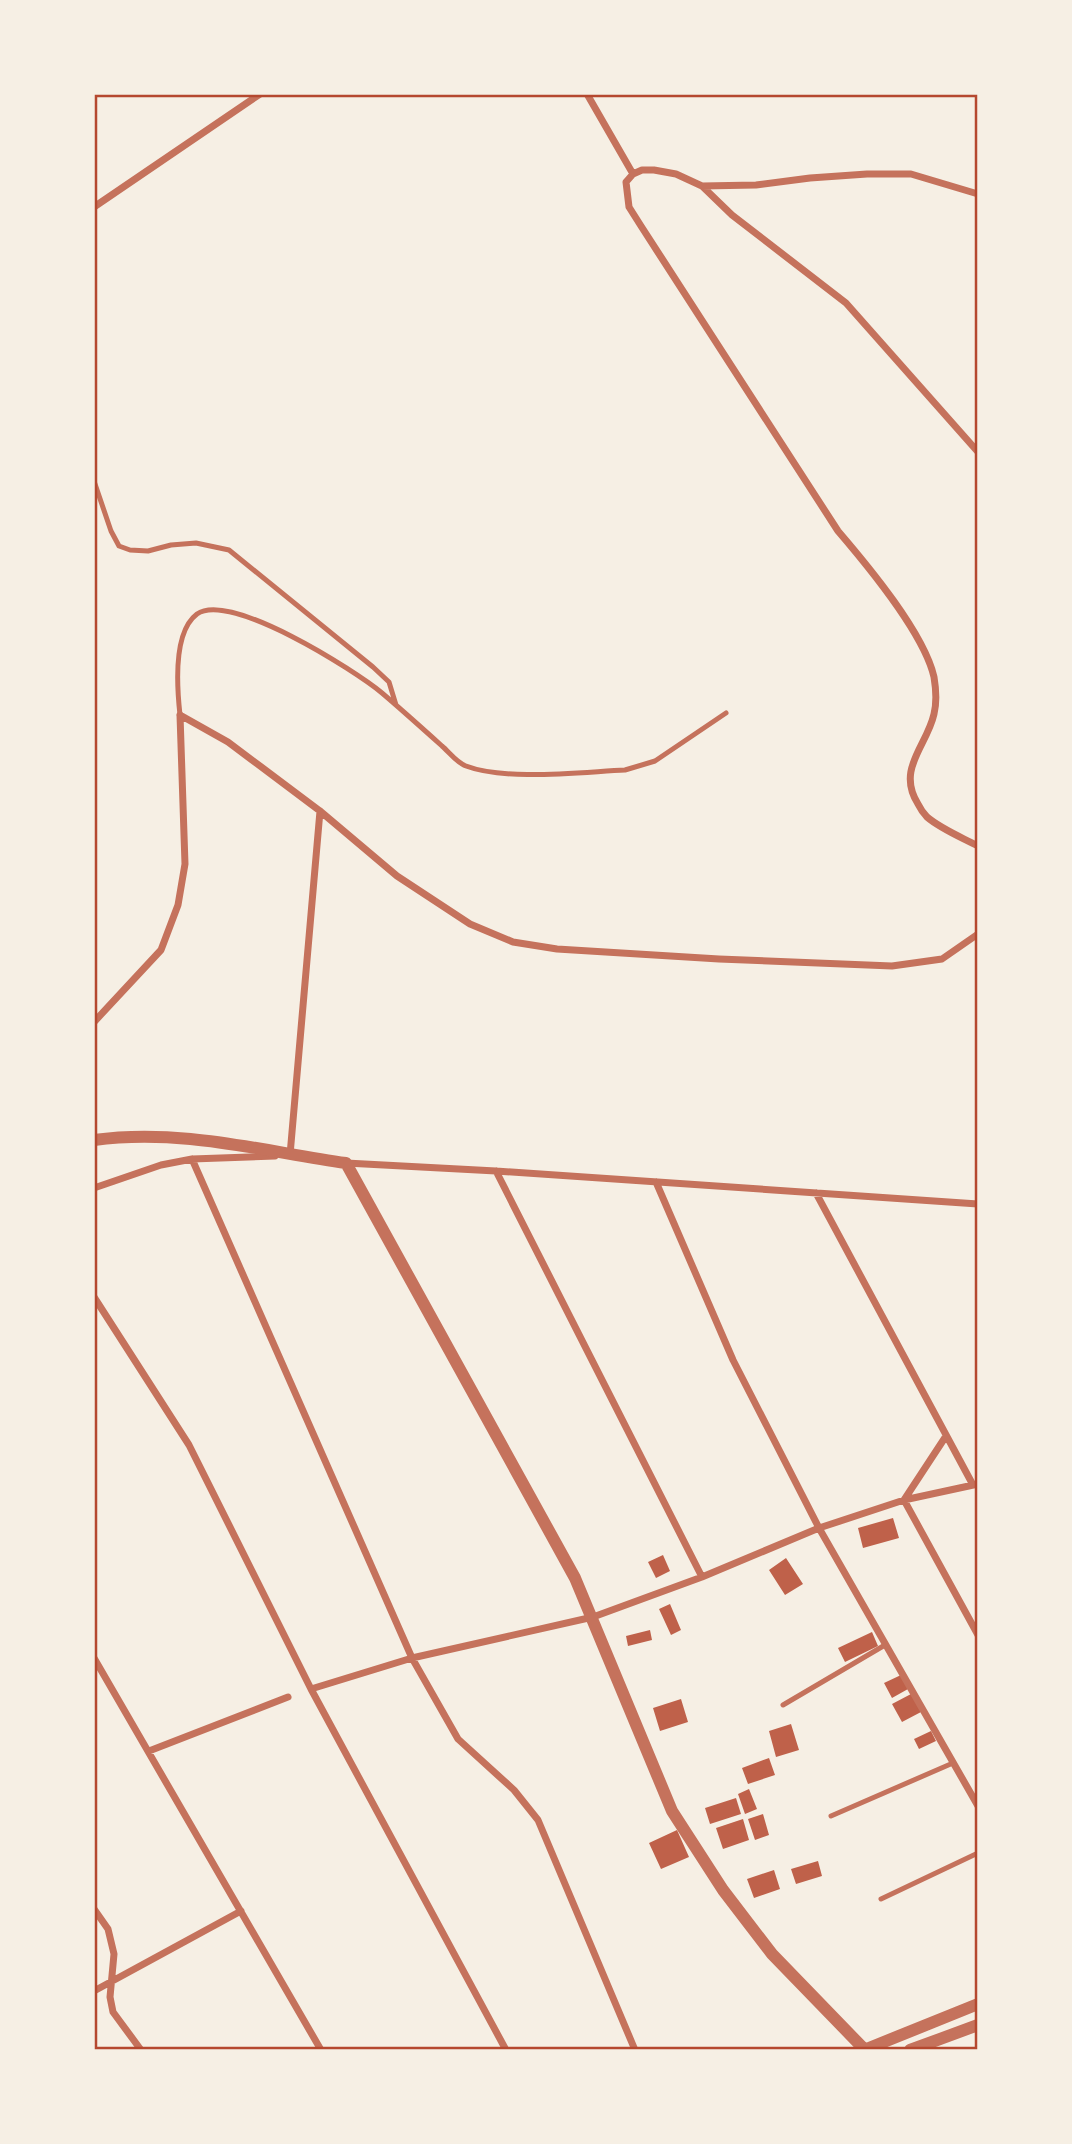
<svg xmlns="http://www.w3.org/2000/svg" width="1072" height="2144" font-family="'DejaVu Sans',sans-serif">
<style>
.building{fill:#bf614a}
.lines{fill:none;stroke-linecap:round;stroke-linejoin:round}
.service{stroke:#c5725c;stroke-width:5}
.minor{stroke:#c5725c;stroke-width:7}
.tertiary{stroke:#c5725c;stroke-width:12}
.neatline{fill:none;stroke:#b5482f;stroke-width:2.5}
</style>
<rect width="100%" height="100%" fill="#f6efe4"/>
<path class="building" d="M893 1518 899 1538 863 1548 858 1528Z
M663 1555 670 1571 656 1578 648 1562Z
M786 1558 803 1584 785 1595 769 1570Z
M670 1604 681 1630 671 1635 659 1609Z
M650 1630 652 1640 628 1646 626 1636Z
M872 1632 878 1646 845 1662 838 1648Z
M901 1675 908 1689 892 1698 884 1683Z
M911 1694 921 1712 902 1722 892 1704Z
M681 1699 688 1722 660 1731 653 1708Z
M791 1724 799 1750 776 1757 769 1731Z
M931 1731 936 1741 919 1749 914 1739Z
M769 1758 775 1775 748 1784 742 1768Z
M749 1789 757 1809 745 1814 738 1794Z
M736 1798 741 1814 710 1824 705 1808Z
M763 1814 769 1835 755 1840 748 1819Z
M743 1819 749 1840 723 1849 716 1828Z
M677 1830 689 1857 661 1869 649 1843Z
M818 1861 822 1876 796 1884 791 1869Z
M774 1870 780 1889 754 1898 747 1879Z"/>
<g class="lines">
<path class="service" d="M94 481 111 531 119 546 130 550 148 551 171 545 196 543 229 550 373 667 389 682 396 705
M180 715C177 688 173 632 197 614 230 591 354 670 382 693 402 710 422 728 442 746 449 752 457 763 466 766 505 781 581 772 625 770L655 761 726 713
M783 1705 885 1645
M831 1816 953 1763
M881 1899 978 1853"/>
<path class="minor" d="M587 94 633 174
M702 186 756 185 810 178 867 174H911L978 194
M94 207 260 94
M978 452 846 303 732 215 702 186 676 174 654 170H642L633 174 626 182 629 207 641 226 838 531C868 566 924 633 934 677 936 689 937 702 934 714 927 746 896 769 918 804 920 808 923 813 927 817 941 829 961 837 978 846
M180 715 228 742 320 811 397 876 470 924 513 942 557 949 719 959 892 966 942 959 978 934
M94 1022 161 950 178 905 185 864 180 715
M290 1155 320 811
M192 1159 412 1658 458 1739 514 1790 538 1820 635 2050
M346 1163 496 1171 978 1204
M496 1171 702 1577
M656 1182 733 1360 819 1528 978 1806
M94 1188 161 1165 192 1159 275 1156
M816 1193 973 1485
M94 1297 189 1445 311 1689 506 2050
M946 1436 904 1500 978 1635
M94 1658 321 2050
M311 1689 412 1658 593 1617 702 1577 819 1528 904 1500 978 1484
M149 1751 288 1697
M94 1909 108 1929 114 1954 110 1997 113 2012 141 2050
M94 1991 241 1911"/>
<path class="tertiary" d="M94 1140C180 1128 262 1151 346 1163L575 1578 672 1811 723 1890 772 1954 865 2050
M864 2050 978 2004
M910 2050 978 2025"/>
</g>
<rect width="1072" height="2144" fill="none" stroke="#f6efe4" stroke-width="192"/>
<rect x="96" y="96" width="880" height="1952" class="neatline"/>
</svg>
